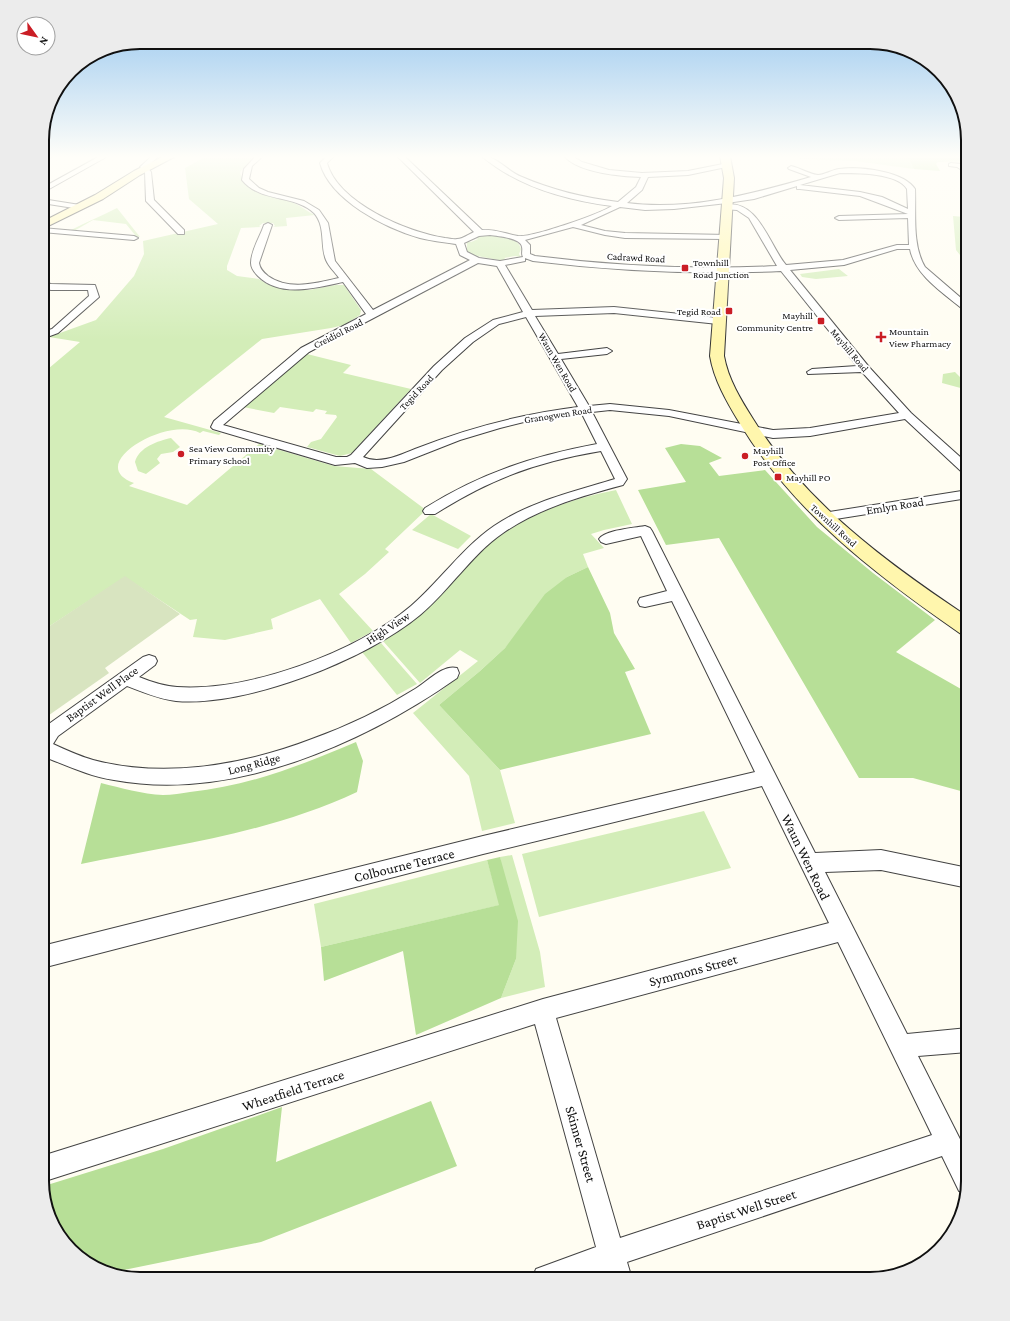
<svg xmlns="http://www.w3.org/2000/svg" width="1010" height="1321" font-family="'Crimson Pro',serif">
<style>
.green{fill:#d3edb8}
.forest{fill:#b7df97}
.cemetery{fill:#d8e4c0}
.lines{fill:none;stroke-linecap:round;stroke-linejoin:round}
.street-casing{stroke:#434343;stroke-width:2}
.secondary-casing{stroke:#323232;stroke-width:2}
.street{fill:#fff;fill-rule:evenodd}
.secondary{fill:#fff6ad;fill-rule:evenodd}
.poi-dot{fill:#ca1d25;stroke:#fff;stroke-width:1.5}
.labels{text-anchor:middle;stroke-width:4;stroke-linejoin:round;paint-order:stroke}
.far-street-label{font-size:10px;fill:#101010;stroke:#fff}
.far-poi-label{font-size:10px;fill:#101010;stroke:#fff;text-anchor:start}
.street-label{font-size:12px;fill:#101010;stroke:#fff}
.near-street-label{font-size:14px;fill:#101010;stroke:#fff}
.rim{fill:none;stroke:#101010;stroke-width:2}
</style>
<rect width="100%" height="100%" fill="#fffdf2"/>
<path class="green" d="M207 156H255L240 172C245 198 276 195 296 204 302 207 308 212 315 215L286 218 287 226 273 227 275 226 273 223H263L259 226 261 227 241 228 227 266V270L237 276 259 279 267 284 282 289 309 290 336 285H344L361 310 360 315 344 325 331 328 262 339 164 417 221 433 219 435 203 431 200 433C167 415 83 465 134 483L129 486 187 505 259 444 334 466 371 469 426 510 385 549 389 552 365 574 339 594 373 631 351 643 320 599 271 619 273 629 225 640 193 637 197 619 190 620 125 577 42 631V374L80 342 49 337 96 320 134 276 144 254 143 241 218 224 189 199 185 168Z
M799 156H879L909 159 914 169 855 161 800 159Z
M117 208 140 237 134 236 135 235 126 224 93 220 74 231 71 230C87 222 101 216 117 208Z
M953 216 964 217 968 223V265L956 250Z
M478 236C491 236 517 233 521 249L519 254 521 257 515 256 504 258 507 260 504 261 472 255 467 252V243L465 241 471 242 478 239 474 237Z
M839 269 848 276 816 279 802 277 800 274Z
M307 354 351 365 343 373 411 389 352 453 340 456 307 447 311 442 321 439 337 417 336 415 325 414 327 411 316 409 313 412 280 407 274 413 243 407 300 358Z
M955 372 964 381 968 390 942 383 943 374Z
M171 438 180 447 173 452 161 454 157 459 160 463 146 474 138 471 135 462C139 447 158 441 171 438Z
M616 490 632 524 604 530 591 534 604 548 583 554 588 567 567 577 505 648 480 671 439 705 500 770 515 823 482 831 469 776 413 713 478 661 460 650 420 683 383 641C395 632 409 624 420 614 440 596 457 573 477 554 518 517 562 501 616 490Z
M431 514 471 536 458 549 412 530Z
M381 643 417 684 397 695 362 652Z
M704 811 731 868 539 917 522 854Z
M512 855 540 952 545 987 501 998 516 959 500 857Z
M487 860 500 905 321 947 314 904Z"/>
<path class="forest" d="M879 156H951L964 158 966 161 938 162 936 164 940 171 914 169 909 159Z
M681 444 700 446 722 458 709 463 719 476 765 470 817 527 873 573 935 620 896 652 968 693V793L913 778H859L719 538 666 545 638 490 686 482 665 448Z
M588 567 610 613 614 633 635 669 625 672 651 734 500 770 439 705 480 671 505 648 545 594 567 577Z
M356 742 363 761 357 792C270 833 175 845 81 864L101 783C121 788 142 794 163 795 172 795 182 793 190 792 249 786 302 765 356 742Z
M500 857 518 921 516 959 501 998 416 1035 403 951 324 981 321 947 499 905 487 860Z
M431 1101 457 1166 261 1242 114 1272 91 1266 58 1235 44 1186 163 1149 282 1107 276 1162Z"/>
<path class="cemetery" d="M125 576 180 614 105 668 109 673 42 720V631Z"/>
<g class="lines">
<g class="street-casing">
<path id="street" d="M45 156H53L42 162V157Z
M100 156H108L42 193V188Z
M152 156H159L147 167 151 172 154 200 184 230V234H178L146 201 145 172 140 167Z
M256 156H263L252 166 249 179 259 188 268 192 304 201 319 210 328 223 335 261 373 310 470 260 460 255 456 244C444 242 432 241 420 238 385 228 330 200 320 163L327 156H334L327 163C338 203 407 232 445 238 449 238 454 240 457 239 463 239 469 234 474 232L397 156H404L482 230C495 229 506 234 518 236 532 238 599 214 612 206 572 201 530 190 496 167 491 163 485 160 482 156 497 156 508 172 522 177 552 190 585 198 618 202L636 187 641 177C619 176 579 173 564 156H572L582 162 609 170 642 173 688 171 723 164 731 166 688 175 648 177 642 190 627 203C689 211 752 194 811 177L789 169 788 168 791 166C800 168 809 174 818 175 824 175 832 170 839 169 859 166 904 171 915 189 916 214 912 245 925 267L968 304V312L965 311C945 294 915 276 910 249H897L844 265 790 270 869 367 911 413 968 464V475L964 474 905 419 810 436 773 438 669 416 610 410 592 412 627 479 623 485C582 496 539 508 503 533 471 555 450 590 420 615 366 660 246 707 176 701 159 699 142 692 127 686L58 736 53 744C66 750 79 756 93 760 165 779 244 765 312 739 348 726 383 709 415 689 427 682 443 664 457 668L459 673 457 678C363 744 231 802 114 780 88 776 66 765 42 756V732L46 726 143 657 149 655 155 657 157 661 155 665 139 677C151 682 164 686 177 687 248 692 357 652 411 606 440 581 462 548 494 526 531 501 573 492 615 479L601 451C536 462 490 479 435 514H425L423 511 425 508C481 473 533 456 597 444L582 414 540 418 500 428 460 440 404 462 382 467 367 468 355 463 335 465 213 429 211 427 214 421 301 348 366 314 343 282C315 288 280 298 258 276 254 272 251 268 251 263 251 250 260 237 264 225L268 223 272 225 259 263C260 269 263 272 268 276 289 291 316 283 339 278 335 272 329 267 326 260 320 246 326 226 314 213 294 194 261 203 242 180L244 169ZM840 173C857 173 898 173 907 189L908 209 882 197 860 192 800 185ZM797 186V189H800L860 196 908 214 839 216 835 218 839 220 908 218 909 245H897L843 260 786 265C769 245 758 198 724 205V209L737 210 749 218 777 266C696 270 615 266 535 256L530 254V245L525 240 573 227 605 235 625 238 725 239 729 237 728 235 625 233 605 231 581 225 620 207 645 210 674 209 727 203 754 199ZM490 235C498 236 521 238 522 247 523 251 521 253 523 257L500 261 479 258 467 252 464 243 479 236ZM525 258 533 261C616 271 698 275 781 271L857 366 812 369 807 372 808 374 862 372 899 413 810 428 773 430 669 410 610 404 589 406 561 359 607 354 612 351 607 348 558 354 535 316 614 313 718 324 723 321 718 318 614 307 532 310 505 265 525 261ZM478 263 497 266 523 312 493 320 465 338 434 366 351 455 347 457H336L223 425 309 352ZM526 317 578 407C522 414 468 428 415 449 400 455 379 465 363 457L442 370 473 342 499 324Z
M951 163 961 164 968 169V174L957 167 949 166V164Z
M42 199 80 205 84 207 80 209 42 203Z
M42 228 134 236 138 238 134 240 42 232Z
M45 251 49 254 42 259V252Z
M42 282 51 284 95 285 99 297 58 333 42 339V332L52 329 89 296 88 290H51L42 288Z
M968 490V498L823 521 818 520 816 517 818 514 823 513Z
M645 526 650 528 652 531 815 853 881 850 968 868V888L881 870 825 872 907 1034 968 1028V1052L918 1056 968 1155V1181L965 1193 959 1191 942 1156 627 1262 632 1279H604L602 1271 582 1279H532L536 1269 596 1247 535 1024 42 1182V1156L543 999 829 923 762 786 483 854 42 968V946L483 836 755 772 672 601 645 607 640 606 638 602 640 598 667 591 641 536 606 544 601 542 599 539C605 530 634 528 645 526ZM838 942 932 1135 620 1238 556 1018Z"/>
</g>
<g class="secondary-casing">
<path id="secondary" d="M164 156H176L140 175 103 199 42 229V222L95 195 134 171Z
M720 156H730L734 178 724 356C728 379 741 400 753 419 806 504 887 563 968 617V636L961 634C876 575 793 512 739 422 727 402 714 380 710 356L724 178Z"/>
</g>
<use href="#street" class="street"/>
<use href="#secondary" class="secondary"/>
</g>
<linearGradient id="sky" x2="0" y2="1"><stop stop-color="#93c5ef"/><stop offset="0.46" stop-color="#fffef9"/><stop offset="1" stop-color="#fffef9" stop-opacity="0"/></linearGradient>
<rect width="1010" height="341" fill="url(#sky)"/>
<g class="poi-dot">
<rect x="681" y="264" width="8" height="8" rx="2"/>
<rect x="725" y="307" width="8" height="8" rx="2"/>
<rect x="817" y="317" width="8" height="8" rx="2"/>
<path d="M879 331h4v4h4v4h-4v4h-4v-4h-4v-4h4z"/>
<circle cx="181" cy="454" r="4"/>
<circle cx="745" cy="456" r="4"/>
<rect x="774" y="473" width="8" height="8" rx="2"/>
</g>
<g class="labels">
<g class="far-street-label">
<text transform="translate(636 257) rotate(3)" y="4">Cadrawd Road</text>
<text transform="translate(338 333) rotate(-27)" y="4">Creidiol Road</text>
<text transform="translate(850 350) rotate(50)" y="4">Mayhill Road</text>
<text transform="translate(558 362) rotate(60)" y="4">Waun Wen Road</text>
<text transform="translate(416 392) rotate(-47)" y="4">Tegid Road</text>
<text transform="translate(558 414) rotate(-9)" y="4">Granogwen Road</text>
<text transform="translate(834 525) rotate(42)" y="4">Townhill Road</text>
</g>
<g class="far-poi-label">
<text x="693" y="266">Townhill<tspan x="693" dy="12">Road Junction</tspan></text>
<text x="721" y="315" text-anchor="end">Tegid Road</text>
<text x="813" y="319" text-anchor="end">Mayhill<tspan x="813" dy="12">Community Centre</tspan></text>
<text x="889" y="335">Mountain<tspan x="889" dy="12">View Pharmacy</tspan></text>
<text x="189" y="452">Sea View Community<tspan x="189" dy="12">Primary School</tspan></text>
<text x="753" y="454">Mayhill<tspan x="753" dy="12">Post Office</tspan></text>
<text x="786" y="481">Mayhill PO</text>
</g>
<g class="street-label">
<text transform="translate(895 506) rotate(-9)" y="4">Emlyn Road</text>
<text transform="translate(388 628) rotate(-33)" y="4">High View</text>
<text transform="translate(102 694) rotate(-36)" y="4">Baptist Well Place</text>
<text transform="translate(254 764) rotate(-15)" y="4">Long Ridge</text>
</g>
<g class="near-street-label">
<text transform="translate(806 857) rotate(64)" y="5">Waun Wen Road</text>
<text transform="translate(404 865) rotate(-14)" y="5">Colbourne Terrace</text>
<text transform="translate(693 970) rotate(-15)" y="5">Symmons Street</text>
<text transform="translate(293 1090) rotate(-18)" y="5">Wheatfield Terrace</text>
<text transform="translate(581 1144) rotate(74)" y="5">Skinner Street</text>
<text transform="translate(746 1209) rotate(-18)" y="5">Baptist Well Street</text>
</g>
</g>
<path d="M0 0H1010V1321H0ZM140 49H870A91 91 0 0 1 961 140V1181A91 91 0 0 1 870 1272H140A91 91 0 0 1 49 1181V140A91 91 0 0 1 140 49Z" fill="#ececec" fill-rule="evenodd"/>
<path class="rim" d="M140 49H870A91 91 0 0 1 961 140V1181A91 91 0 0 1 870 1272H140A91 91 0 0 1 49 1181V140A91 91 0 0 1 140 49Z"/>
<g transform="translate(36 36) rotate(123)"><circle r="19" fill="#ffffff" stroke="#9f9f9f"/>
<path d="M0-3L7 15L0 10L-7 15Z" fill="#ca1d25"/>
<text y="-6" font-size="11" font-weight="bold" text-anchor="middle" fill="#101010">N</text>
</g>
</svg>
